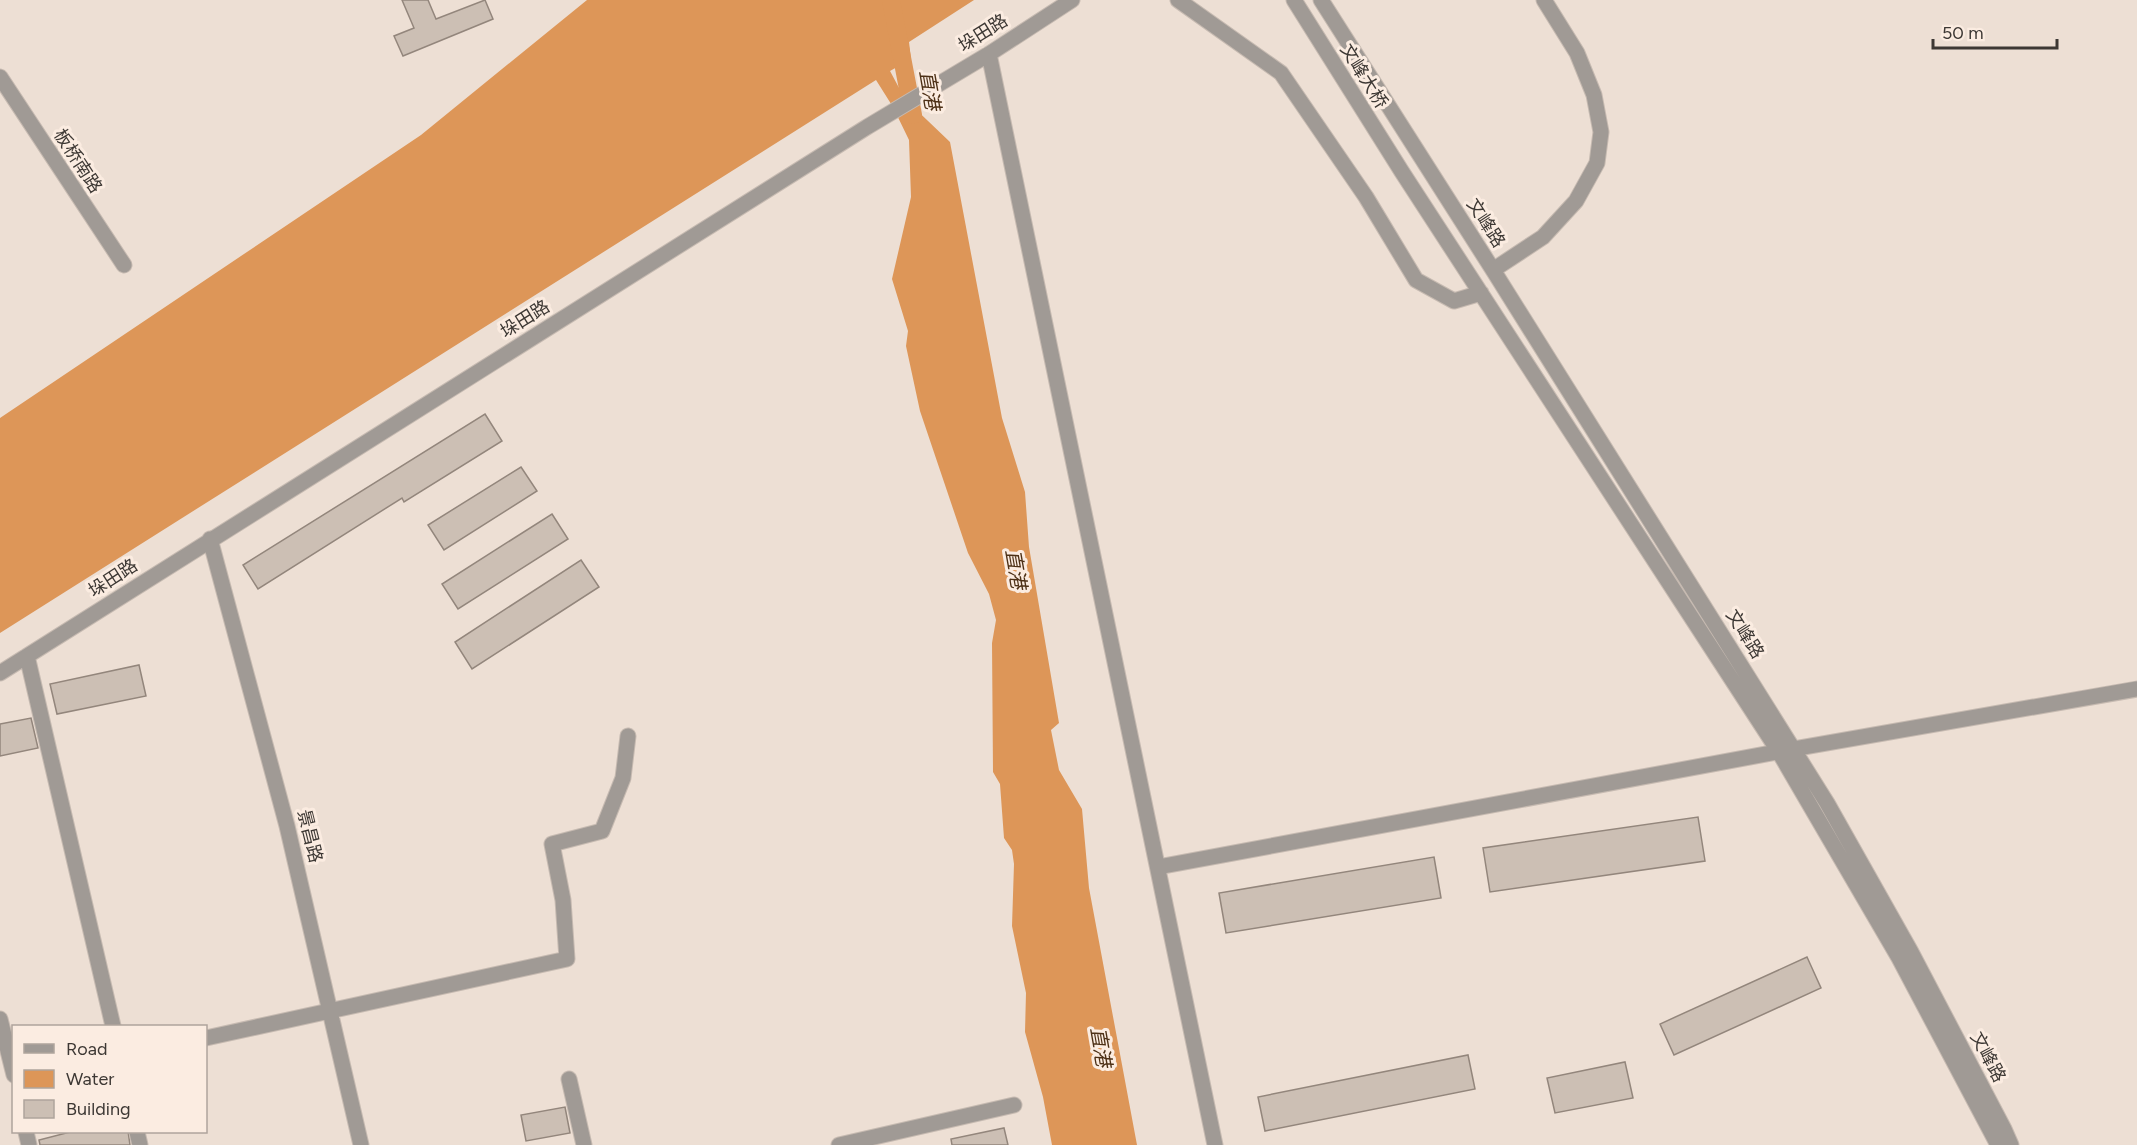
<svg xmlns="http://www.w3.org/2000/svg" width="2137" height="1145" font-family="Figtree,'Noto Sans SC',sans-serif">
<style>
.water{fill:#dd9658}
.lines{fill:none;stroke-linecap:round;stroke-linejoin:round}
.canal{stroke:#dd9658;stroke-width:18}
.building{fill:#ccbfb4;stroke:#93867c;stroke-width:1.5}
.minor-casing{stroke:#c6bab1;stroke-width:17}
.minor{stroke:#a09a95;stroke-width:15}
.labels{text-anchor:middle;stroke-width:6;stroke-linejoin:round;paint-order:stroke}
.street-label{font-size:18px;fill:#3d3834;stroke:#fbece1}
.water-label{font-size:20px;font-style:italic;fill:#4d3016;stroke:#fbece1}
</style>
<rect width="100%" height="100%" fill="#eddfd4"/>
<path class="water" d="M587 0H974L909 42 911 59 890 71 905 99 950 142 1002 418 1025 492 1029 547 1059 723 1051 730 1059 770 1082 809 1089 888 1137 1145H1052L1043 1097 1025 1032 1026 993 1012 926 1014 864 1012 850 1004 838 1000 784 993 772 992 643 996 620 989 594 968 553 920 411 906 346 908 331 892 279 911 197 909 140 893 107 876 80 0 633V418L421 135Z"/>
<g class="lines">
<path class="canal" d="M891 0 913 115"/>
</g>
<path class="building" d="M402 0H428L436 19 485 0 493 19 403 56 394 36 414 28Z
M485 414 502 441 404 502 402 498 258 589 243 565Z
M521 467 537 491 444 550 428 525Z
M552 514 568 539 458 609 442 584Z
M581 560 599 587 472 669 455 642Z
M139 665 146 696 57 714 50 684Z
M31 718 38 748 0 756V724Z
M1698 817 1705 861 1490 892 1483 848Z
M1434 857 1441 898 1226 933 1219 893Z
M1807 957 1821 988 1674 1055 1660 1024Z
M1468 1055 1475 1089 1265 1131 1258 1097Z
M1625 1062 1633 1098 1555 1113 1547 1078Z
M565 1107 570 1133 526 1141 521 1115Z
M1004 1128 1008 1145H952L951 1139Z
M74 1131H128L130 1145H40L39 1140Z"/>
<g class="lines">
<g class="minor-casing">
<path id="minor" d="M1178 0 1281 73 1366 197 1416 280 1454 301 1481 293
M1294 0 1402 172 1779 752 1899 958 1998 1145
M1321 0 1493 270 1827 803 1911 952 2004 1129 2011 1145
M989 54 1215 1145
M0 77 124 265
M1493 270 1543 237 1576 201 1597 163 1601 132 1594 95 1577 53 1544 0
M210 539 287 826 361 1145
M27 656 113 1026
M0 673 867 127 989 54 1072 0
M1158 867 1793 749 2137 689
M0 1019 14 1075
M206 1038 567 959 563 900 552 844 602 831 623 778 628 736
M569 1079 584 1145
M26 1132 29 1145
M137 1132 140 1145
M839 1145 1014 1105"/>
</g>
<use href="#minor" class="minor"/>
</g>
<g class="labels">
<g class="street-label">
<text transform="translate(983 33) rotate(-32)" y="6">垛田路</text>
<text transform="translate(1364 76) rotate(58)" y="6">文峰大桥</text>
<text transform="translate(78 161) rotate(57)" y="6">板桥南路</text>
<text transform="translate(1486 223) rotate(57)" y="6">文峰路</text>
<text transform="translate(525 319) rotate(-32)" y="6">垛田路</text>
<text transform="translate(113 578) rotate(-33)" y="6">垛田路</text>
<text transform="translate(1745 634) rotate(58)" y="6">文峰路</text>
<text transform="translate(310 836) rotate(76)" y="6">景昌路</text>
<text transform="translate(1988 1057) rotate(62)" y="6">文峰路</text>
</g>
<g class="water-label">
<text transform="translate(930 90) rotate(80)" y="7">直港</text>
<text transform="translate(1016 569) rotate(80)" y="7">直港</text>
<text transform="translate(1101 1047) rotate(80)" y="7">直港</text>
</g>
</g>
<rect x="12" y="1025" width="195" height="108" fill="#fbece1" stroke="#afa49c" stroke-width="1.5"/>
<rect x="24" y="1044" width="30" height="9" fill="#a09a95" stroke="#afa49c" stroke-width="1.5"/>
<text x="66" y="1055" font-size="18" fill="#3d3834">Road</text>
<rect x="24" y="1070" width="30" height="18" fill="#dd9658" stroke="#afa49c" stroke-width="1.5"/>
<text x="66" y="1085" font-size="18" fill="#3d3834">Water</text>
<rect x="24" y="1100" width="30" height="18" fill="#ccbfb4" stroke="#afa49c" stroke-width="1.5"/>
<text x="66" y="1115" font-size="18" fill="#3d3834">Building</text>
<path d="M1933 39v9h124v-9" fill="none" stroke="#3d3834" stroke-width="3"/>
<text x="1942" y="39" font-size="18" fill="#3d3834" stroke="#fbece1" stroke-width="4.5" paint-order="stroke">50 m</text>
</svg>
